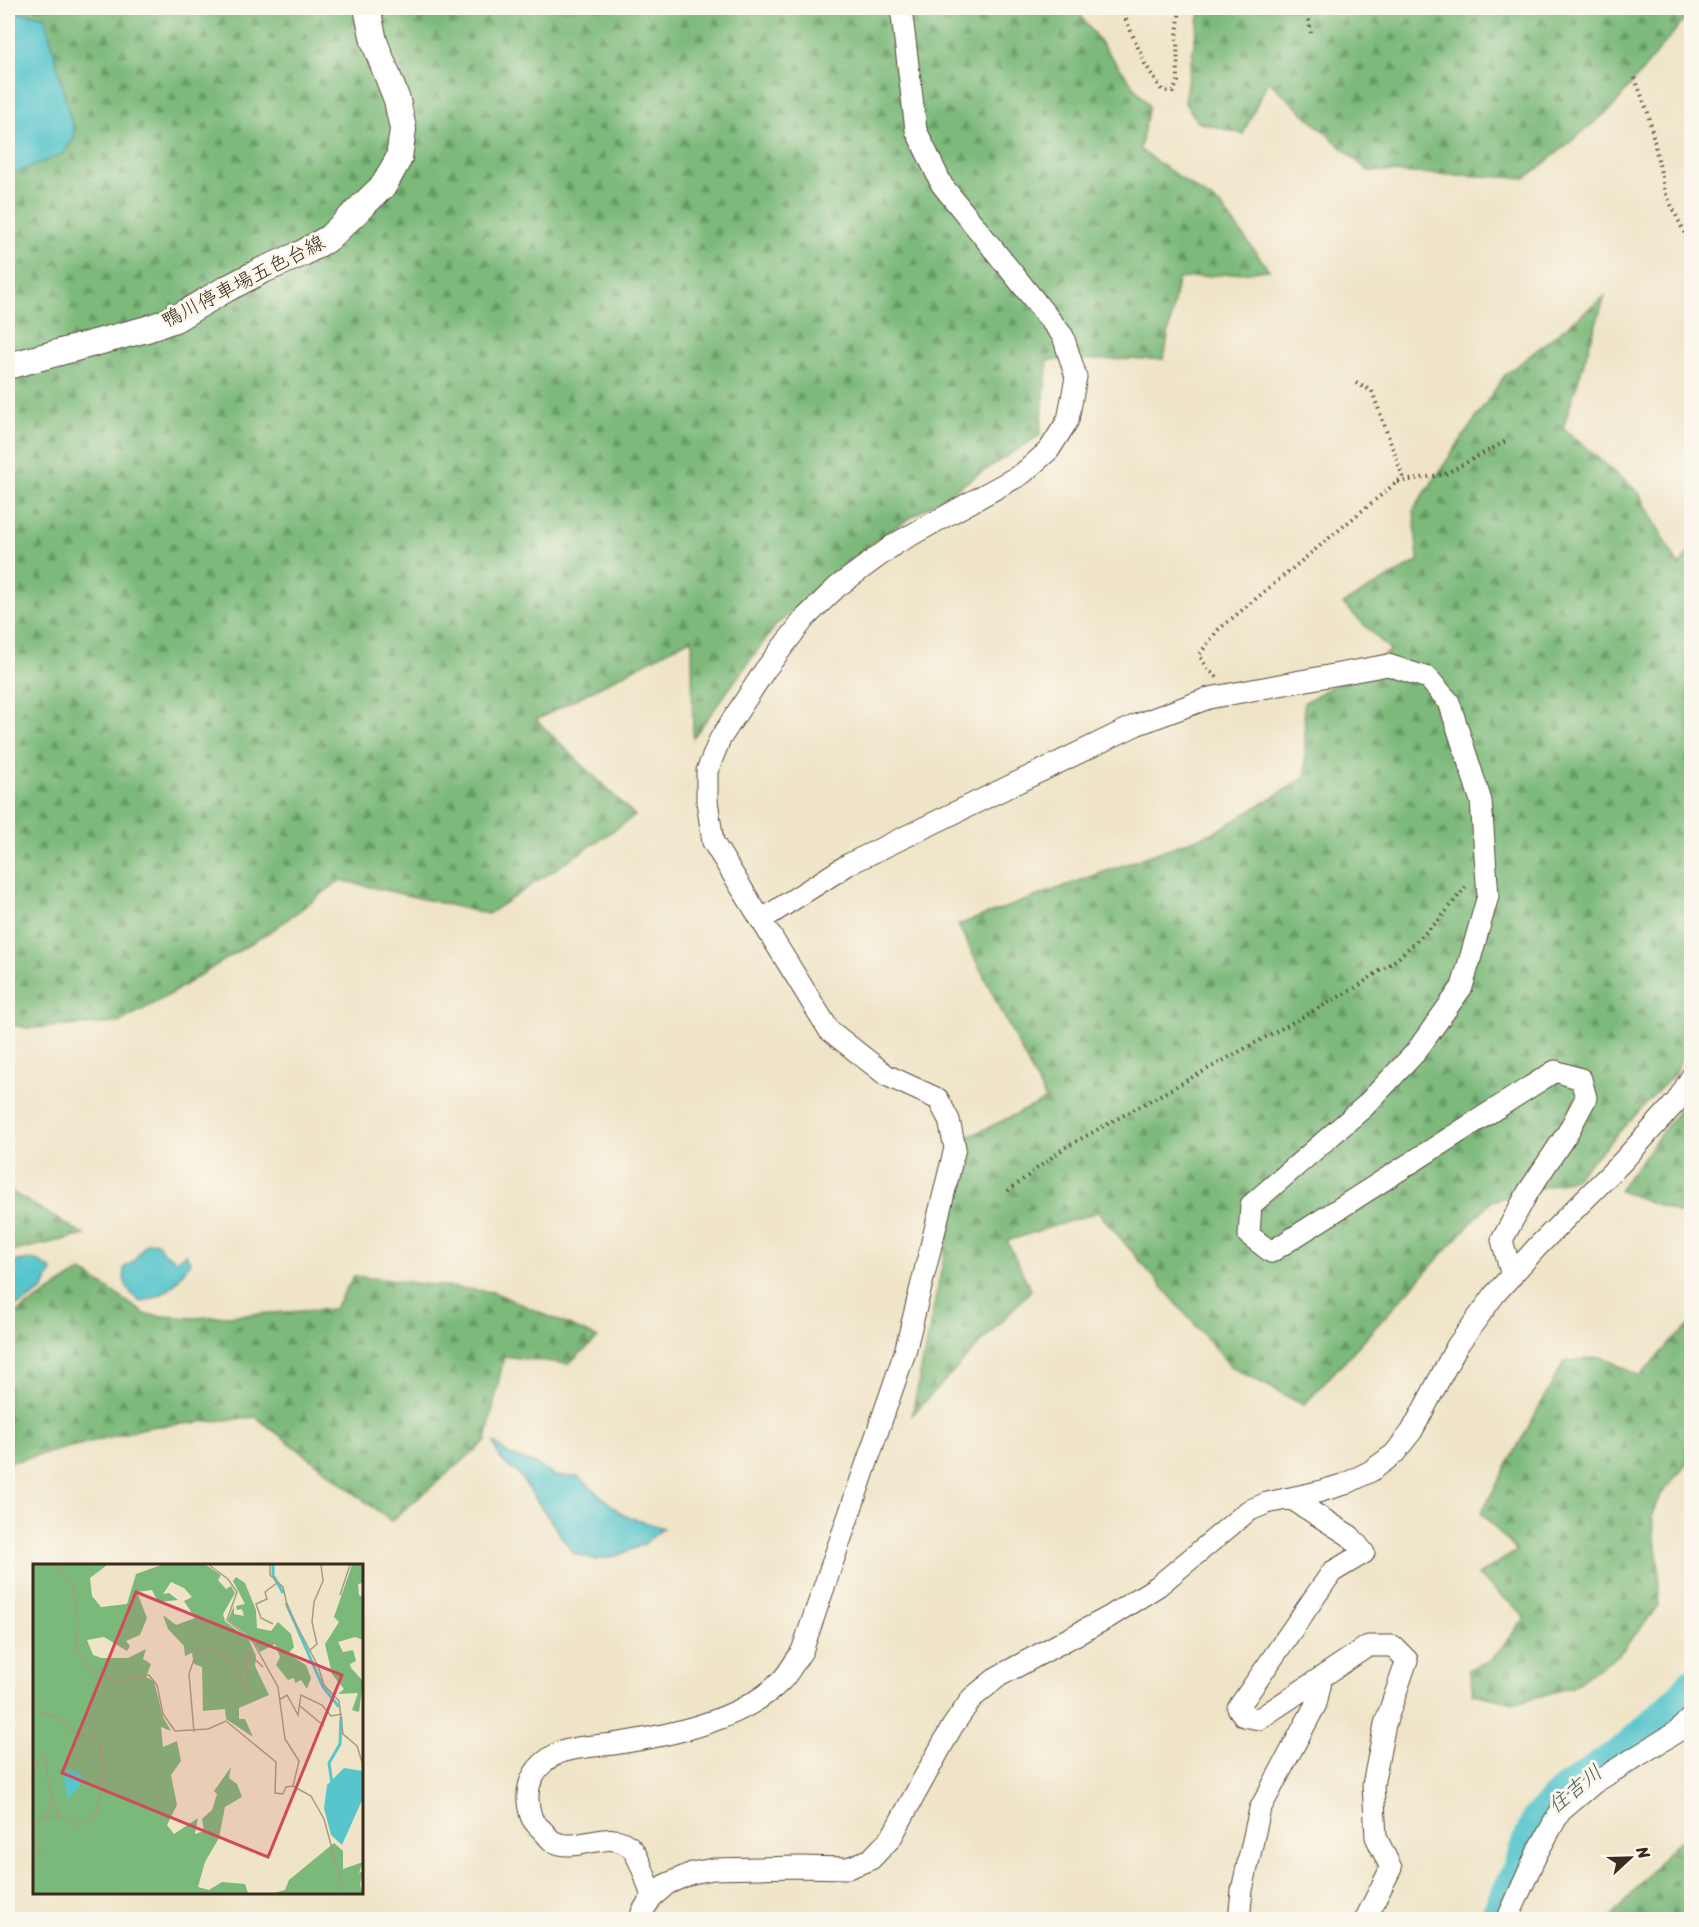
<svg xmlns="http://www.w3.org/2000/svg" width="1699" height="1927" font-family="Sriracha,'Klee One',sans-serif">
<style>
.forest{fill:url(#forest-firs);stroke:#5b724c;stroke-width:1.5}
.water{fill:#57c5cc;stroke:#497875;stroke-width:1.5}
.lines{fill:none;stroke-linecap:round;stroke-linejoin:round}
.river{stroke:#57c5cc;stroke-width:34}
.minor-casing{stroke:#564637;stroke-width:23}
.major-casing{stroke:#564637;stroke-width:28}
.path{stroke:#564637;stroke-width:4;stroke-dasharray:1.5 4.5;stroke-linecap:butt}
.minor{stroke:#fff;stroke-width:21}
.major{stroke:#fff;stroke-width:26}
.labels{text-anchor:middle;stroke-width:6;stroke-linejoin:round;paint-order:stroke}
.street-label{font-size:20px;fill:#3b2a1e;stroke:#fbf7ec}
.water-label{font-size:21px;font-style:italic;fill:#435852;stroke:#fbf7ec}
.inset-river{fill:none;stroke:#57c5cc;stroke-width:3}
.inset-road{fill:none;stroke:#a79a83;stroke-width:1.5}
.view{fill:#d1495b;fill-opacity:0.15;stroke:#d1495b;stroke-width:3}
.inset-edge{fill:none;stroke:#3b2a1e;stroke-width:3}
</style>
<defs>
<pattern id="forest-firs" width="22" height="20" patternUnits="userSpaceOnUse" patternTransform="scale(1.5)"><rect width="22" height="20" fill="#7bb97a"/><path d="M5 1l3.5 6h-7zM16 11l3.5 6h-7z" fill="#669763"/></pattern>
</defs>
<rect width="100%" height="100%" fill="#fbf7ec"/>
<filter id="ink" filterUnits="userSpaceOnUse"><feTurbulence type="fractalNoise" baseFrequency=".0167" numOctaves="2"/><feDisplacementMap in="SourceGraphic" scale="12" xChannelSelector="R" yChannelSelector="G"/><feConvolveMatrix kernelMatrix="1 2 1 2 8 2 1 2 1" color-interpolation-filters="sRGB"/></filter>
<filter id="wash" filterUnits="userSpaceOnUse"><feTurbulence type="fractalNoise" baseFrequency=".008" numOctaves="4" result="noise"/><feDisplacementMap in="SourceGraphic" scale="24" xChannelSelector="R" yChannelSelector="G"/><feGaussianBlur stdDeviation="1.35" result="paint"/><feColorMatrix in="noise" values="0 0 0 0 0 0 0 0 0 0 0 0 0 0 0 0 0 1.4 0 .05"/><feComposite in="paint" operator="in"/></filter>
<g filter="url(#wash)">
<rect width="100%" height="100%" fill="#efe4c7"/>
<path class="forest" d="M8 8H1078L1084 21 1149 106 1140 150 1221 206 1269 270 1178 279 1164 359 1048 360 1040 435 879 538 776 625 693 738 692 638 536 720 635 816 488 914 341 880 277 927 167 996 118 1023 27 1028 8 1024Z
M1204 8H1691L1692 10 1612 108 1526 178 1368 171 1268 81 1243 134 1198 122 1184 101 1199 16Z
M1605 296 1563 428 1639 493 1679 566 1691 549 1692 1021 1677 1071 1574 1179 1491 1201 1304 1405 1231 1367 1098 1212 1007 1241 1031 1290 912 1415 968 1137 1046 1100 958 925 1217 831 1306 777 1304 703 1391 651 1343 604 1418 561 1414 509 1505 375Z
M1691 1093V1218L1619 1190Z
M8 1190 85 1235 8 1252Z
M82 1271 147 1315 194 1318 334 1309 354 1276 493 1292 598 1338 568 1364 504 1356 486 1441 391 1521 256 1417 148 1427 8 1463V1318Z
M1691 1324 1692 1423 1690 1422 1689 1461 1661 1495 1652 1517 1659 1570V1606L1620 1653 1572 1687 1515 1703 1474 1694 1468 1670 1492 1659 1526 1617 1478 1575 1517 1551 1481 1513 1564 1362 1601 1357 1640 1376 1668 1345Z
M1691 1834V1919H1610L1675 1843Z"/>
<path class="water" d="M8 12 45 16 75 137 63 154 8 176Z
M157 1242 164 1253 176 1260 186 1254 190 1262C175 1286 168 1295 140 1302 128 1292 123 1284 124 1268L134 1261 146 1243Z
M36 1260 52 1270 43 1290 23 1303 8 1309V1261Z
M494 1443 510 1455 537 1465 554 1476 579 1477 623 1515 663 1528 644 1544 619 1555 596 1560 573 1553 518 1473C505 1466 498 1458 494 1443Z"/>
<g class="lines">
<path class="river" d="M1495 1920 1513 1883 1539 1818 1570 1788 1627 1750 1682 1699 1692 1685"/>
</g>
</g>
<g filter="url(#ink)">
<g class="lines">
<g class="minor-casing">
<path id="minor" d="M761 920 849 864 1136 725 1209 698 1388 665 1428 678 1449 702 1481 801 1488 896 1462 987 1415 1053 1364 1107 1251 1205 1249 1235 1271 1252 1555 1071 1581 1079 1586 1098 1568 1132 1528 1192 1502 1240 1512 1276
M1290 1498 1350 1536 1364 1553 1332 1572 1238 1708 1244 1716 1259 1719 1368 1646H1393L1407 1660 1385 1724 1373 1785 1376 1837 1391 1868 1365 1920
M652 1897C647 1882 642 1863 633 1850 611 1824 576 1857 551 1840 548 1837 545 1833 542 1830 538 1826 532 1821 531 1816 523 1791 530 1771 551 1757 565 1747 596 1746 613 1744 667 1736 742 1721 781 1681 789 1673 795 1661 802 1651L905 1352 955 1148 949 1120 938 1099 886 1075 829 1030 713 842 707 801V771L720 739 765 670 805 618 837 587 895 544 1022 474 1049 450 1068 420 1076 377 1063 336 942 185 916 130 901 8
M641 1920 642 1912 652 1897 667 1884 692 1873 713 1869 798 1867 848 1868 871 1859 891 1838 952 1727 972 1698 999 1676 1109 1617 1158 1586 1248 1511 1267 1503 1318 1492 1345 1484 1371 1471 1394 1454 1412 1431 1457 1346 1495 1294 1538 1246 1622 1162 1677 1101 1692 1076
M1239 1920 1242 1890 1260 1809 1316 1704 1322 1677
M1507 1920 1537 1853 1560 1812 1594 1783 1678 1731 1692 1716"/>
</g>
<g class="major-casing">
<path id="major" d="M8 366 147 329 175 319 226 289 261 271 303 253 329 238 354 214 384 185 399 158 403 129 397 100 374 41 367 8"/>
</g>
<path class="path" d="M1121 8 1145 64 1162 90 1173 92 1178 81 1177 35 1180 8
M1307 8 1311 33
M1635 78 1648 113 1665 192 1692 249
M1398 482 1445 474 1508 440
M1217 677 1208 669 1199 655 1218 630 1403 477 1372 391 1352 381
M1008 1191 1064 1148 1355 988 1397 959 1440 919 1468 884"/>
<use href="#minor" class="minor"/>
<use href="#major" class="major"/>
</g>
</g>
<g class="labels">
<g class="street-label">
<text transform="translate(243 281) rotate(-27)" y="7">鴨川停車場五色台線</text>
</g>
<g class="water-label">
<text transform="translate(1575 1789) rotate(-39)" y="7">住吉川</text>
</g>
</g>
<g transform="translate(33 1564)">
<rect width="330" height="330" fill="#efe4c7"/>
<path d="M0 1H74L57 14 59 32 68 43 94 40 103 10 128 1H173L188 11 185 16 193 25 198 22 202 29 190 50 192 57 216 76 223 92 222 102 236 131 206 144V155H212L220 173 193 155 192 145 170 147 169 103 161 100 159 89 152 92 151 82 135 65 130 51 143 61 162 54 151 37 159 33 151 24 138 18 130 30 136 29 145 36 125 38 119 26 104 28 114 54 107 71 93 77 97 82 94 87 71 73 54 76 60 91 69 94H95L113 85 110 95 118 100 113 113 121 117 130 153 138 167 128 163 130 183 144 177 148 197 138 211 144 241 134 261 141 270 165 254 162 270 171 267 169 255 179 246 184 230 181 227 198 203 196 214 204 220 209 233 192 243 186 274 172 298 165 323 176 326 189 318 212 320 215 329H0ZM319 1H330V19L325 20 326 31 330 33V76L322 73 305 78 310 88 320 86 323 97 317 100 318 104 330 117 326 148 319 146 325 129 305 130 311 125 299 110 292 80 306 58 301 53ZM203 13 212 19 223 46 224 64 238 67 245 58 258 70 261 83 255 90 273 101 278 114 274 125 268 116 262 119 261 114 255 116 243 101 247 93 242 80 227 88 219 75 195 56 201 42V50L211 52 209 45 204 46 203 42 212 40 200 17ZM301 279 310 287V305L330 298 326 309 330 307 327 321 330 329H241L252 326 256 316Z" fill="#7bb97a"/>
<path d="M311 204 330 207V234L309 281 298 271 291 244 294 221ZM33 205 49 209 46 224 35 234 30 211Z" fill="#57c5cc"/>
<path class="inset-river" d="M240 1V11L250 29M253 39 290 123 306 143M299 220 296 199 307 180 308 153"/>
<path class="inset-road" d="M22 1 40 21 45 55 43 85 59 108 83 117 116 111 124 121 130 150 142 167 175 165 193 157 243 198 242 229 250 230 253 223 260 222M176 1 195 15 204 28 194 56 220 78 245 123 252 175 266 197 260 222 278 232 291 255 311 329M237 1V11L250 23 255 45 285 102 291 121 306 137 310 170 324 182 330 201M307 31 317 1M240 60 228 54 223 40 234 35 232 28 244 19M276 87 284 80 279 58 281 38 290 17 288 1M246 136 254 131 265 151 268 131 289 141 298 152 309 150M267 142 291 162M0 146 22 153 45 170 66 176 71 208 62 254 46 261 26 252 16 223 12 190 7 192 0 216M161 168 156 110 164 86H179L198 96 215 129 213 87 230 103M13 253 19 235M0 264 7 255 26 252M0 273 8 286 0 296"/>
<path class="view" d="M103 28 309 111 235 293 29 209Z"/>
<rect width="330" height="330" class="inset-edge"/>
</g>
<rect width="1699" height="1927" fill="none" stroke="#fbf7ec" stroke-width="30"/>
<g transform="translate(1630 1858) rotate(68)" stroke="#fbf7ec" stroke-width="4.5" paint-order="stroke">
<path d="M0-4.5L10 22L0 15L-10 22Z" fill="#3b2a1e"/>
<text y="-9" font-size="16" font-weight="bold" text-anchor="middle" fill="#3b2a1e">N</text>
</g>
</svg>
